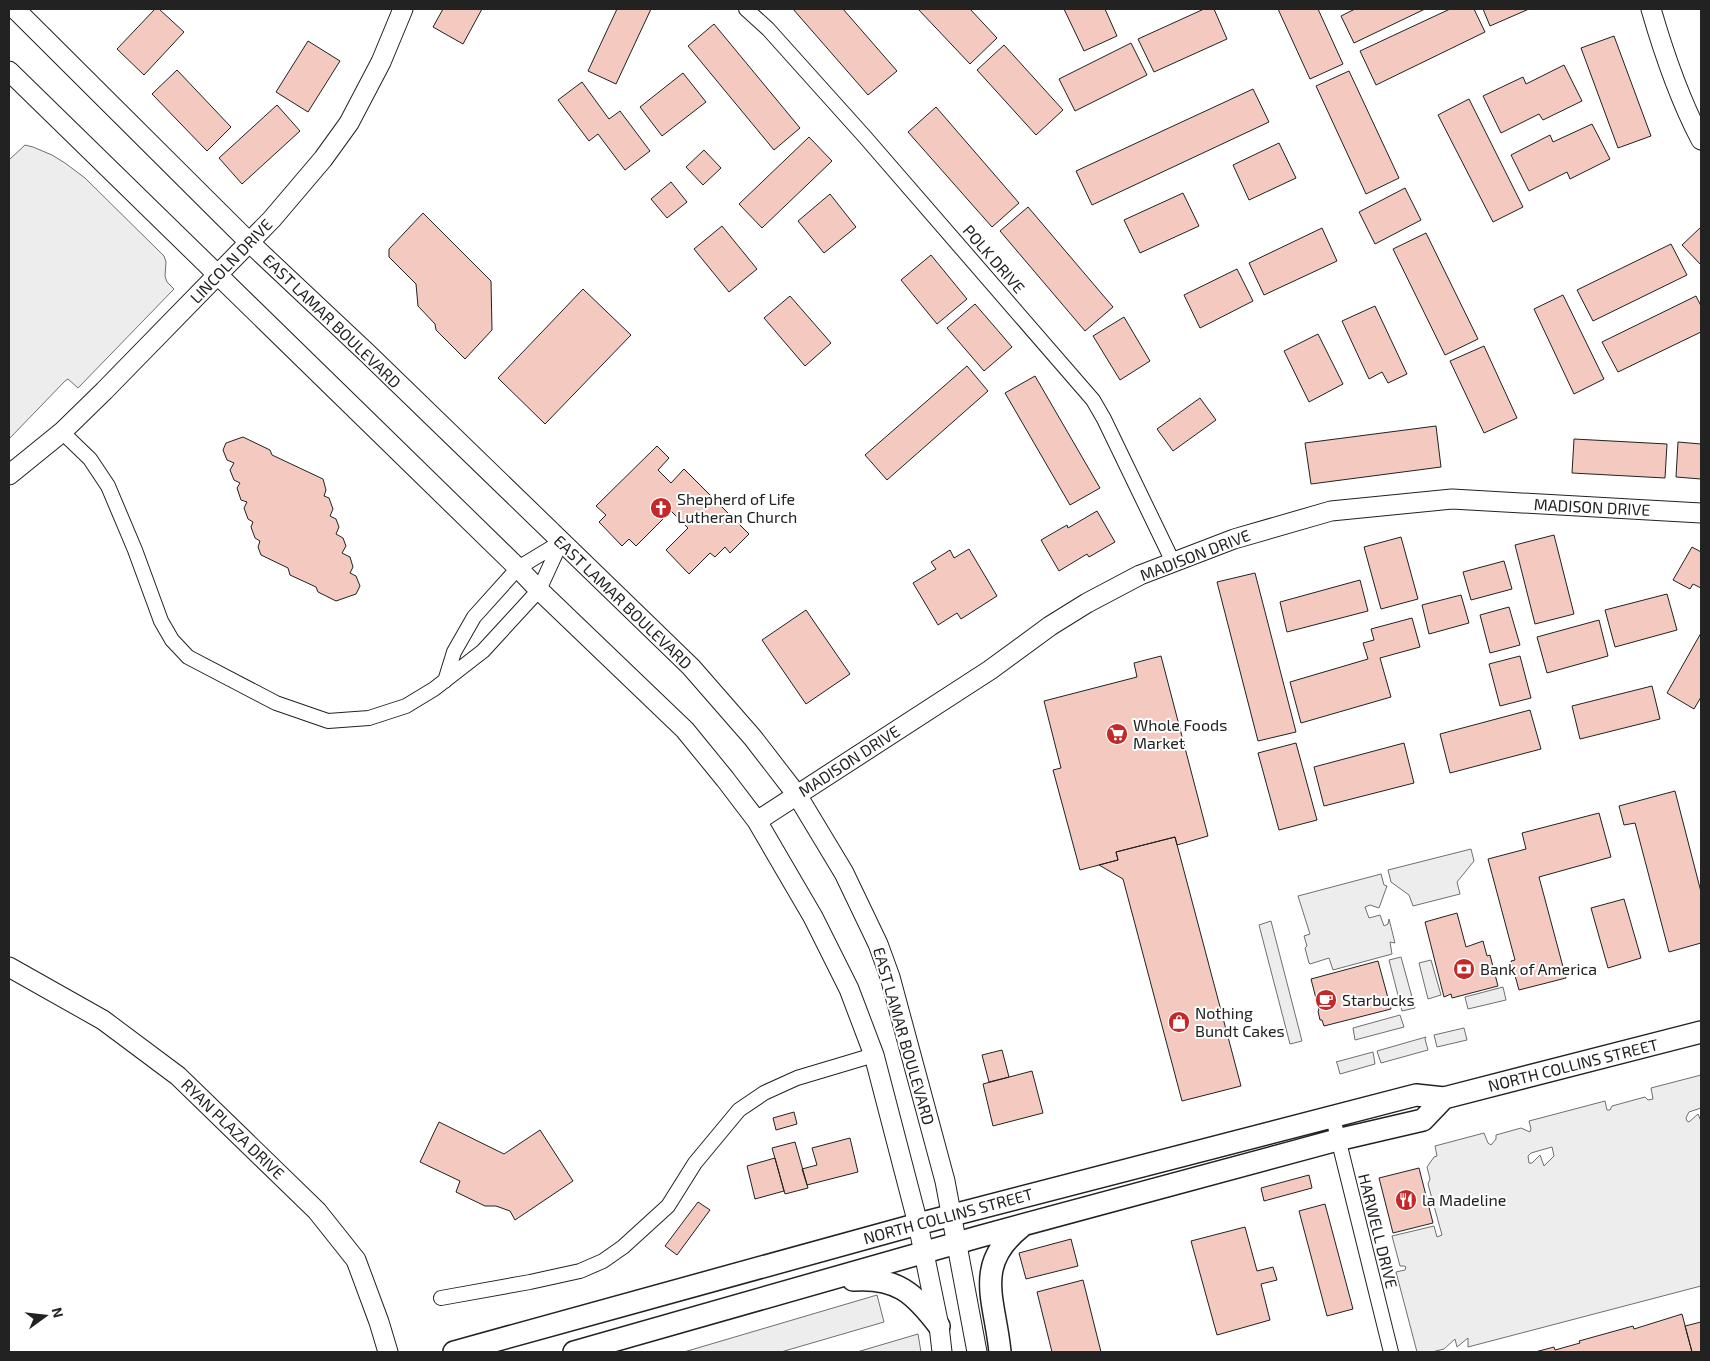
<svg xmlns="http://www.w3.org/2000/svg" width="1710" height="1361" font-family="'Exo 2',sans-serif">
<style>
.parking{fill:#ededed;stroke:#6f6f6f;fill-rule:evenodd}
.building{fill:#f3c9c0;stroke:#222}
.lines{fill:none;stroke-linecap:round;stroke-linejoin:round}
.street-casing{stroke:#222;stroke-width:16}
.secondary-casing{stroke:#222;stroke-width:21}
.primary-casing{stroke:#222;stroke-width:24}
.street{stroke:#fff;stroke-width:14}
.secondary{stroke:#fff;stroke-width:19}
.primary{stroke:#fff;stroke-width:21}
.labels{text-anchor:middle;stroke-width:4;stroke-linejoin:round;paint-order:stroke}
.street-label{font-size:16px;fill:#222;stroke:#fff}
.poi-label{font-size:16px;fill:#222;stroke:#fff;text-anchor:start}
</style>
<rect width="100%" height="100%" fill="#fff"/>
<path class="parking" d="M25 145 33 147 52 155 65 163 85 178 164 256 166 262 165 276 167 282 174 289 78 388 68 379 65 381 9 439V160Z
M1471 849 1474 861 1457 882 1460 894 1413 906 1409 895 1391 882 1388 870Z
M1381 874 1384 885 1387 886 1379 908 1370 905 1365 907 1369 918 1380 915 1384 926 1388 924 1389 919 1395 943 1390 942 1392 954 1333 970 1329 958 1310 964 1309 963 1305 948 1307 946 1304 936 1310 934 1298 896Z
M1271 921 1302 1041 1290 1044 1259 925Z
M1401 957 1415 1008 1402 1011 1389 960Z
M1431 960 1441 995 1428 999 1419 963Z
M1503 987 1506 1000 1468 1009 1465 997Z
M1400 1015 1404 1027 1355 1040 1353 1028Z
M1464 1028 1467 1040 1437 1047 1434 1035Z
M1426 1037 1425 1039 1428 1050 1381 1063 1377 1051Z
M1373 1052 1375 1064 1340 1074 1337 1063 1336 1062Z
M1701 1075V1108L1689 1112 1686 1118 1687 1121 1689 1122 1698 1114 1701 1121V1286L1468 1347V1338L1457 1347 1455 1339 1444 1349 1432 1352H1417L1396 1272 1405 1270 1406 1267 1404 1266H1400L1392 1236 1434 1226 1437 1237 1442 1235 1428 1184 1430 1179 1427 1167 1434 1157 1437 1156 1435 1146 1484 1133 1488 1143 1491 1145 1496 1139V1135L1521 1128 1530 1132 1531 1129 1529 1121 1605 1101 1607 1110H1610L1612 1106 1645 1097 1648 1100 1653 1099 1651 1088ZM1552 1147 1554 1156 1544 1166 1540 1155 1532 1163H1529L1528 1156 1531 1153Z
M877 1295 884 1322 781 1352H684Z
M918 1334 921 1352H857Z"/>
<path class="building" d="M155 9H159L184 32 144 75 117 49Z
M443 9H482L463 44 433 27Z
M617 9H651L616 84 588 71Z
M793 9H843L897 71 868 95Z
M918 9H970L997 38 970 64Z
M1064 9H1105L1117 36 1084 51Z
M1204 9H1214L1227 39 1154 72 1138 39Z
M1278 9H1318L1343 64 1310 79Z
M1355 9H1425L1354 43 1341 16Z
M1450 9H1474L1485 32 1376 85 1360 51Z
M1483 9H1529L1490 26Z
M714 24 800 128 774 150 688 46Z
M1614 36 1651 136 1618 148 1581 48Z
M308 41 340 61 308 112 276 92Z
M1131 43 1147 75 1075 111 1059 79Z
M1004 45 1063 110 1036 135 977 70Z
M1564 65 1582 101 1543 120 1539 114 1501 133 1483 96 1523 77 1526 84Z
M177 70 231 127 207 151 152 94Z
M1349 71 1399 178 1366 194 1316 86Z
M683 73 706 102 662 136 640 107Z
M582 82 609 119 620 111 650 151 625 170 598 134 589 141 558 100Z
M1253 89 1269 122 1092 205 1076 171Z
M1469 99 1523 207 1493 222 1438 115Z
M277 105 300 131 242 184 219 158Z
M936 107 1019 203 992 227 908 132Z
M1592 124 1610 159 1570 179 1567 172 1529 191 1511 155 1550 135 1553 142Z
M809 137 832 161 762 228 739 204Z
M1279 143 1296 178 1249 200 1233 165Z
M704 150 721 168 703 185 686 167Z
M671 182 687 202 667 218 651 199Z
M1405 188 1421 220 1375 244 1359 212Z
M1183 193 1199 226 1140 253 1124 220Z
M830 194 856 227 824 253 798 221Z
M1028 207 1113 307 1085 331 1000 231Z
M423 213 491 281 492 330 465 359 436 330 435 324 418 306 416 284 389 257V249Z
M722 226 757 269 729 292 694 249Z
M1701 227V265L1682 245Z
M1322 228 1337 261 1264 295 1249 263Z
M1426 233 1478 339 1445 355 1393 249Z
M1671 244 1687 275 1593 321 1577 290Z
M931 255 967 299 937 324 901 280Z
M1237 269 1253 301 1200 328 1184 295Z
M583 289 631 335 545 424 498 378Z
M1563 295 1604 379 1574 394 1534 309Z
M790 296 831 343 805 366 764 318Z
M1696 296 1701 306V332L1618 372 1602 342Z
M975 304 1012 347 984 371 947 328Z
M1375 306 1407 374 1388 383 1382 372 1369 379 1342 321Z
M1124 317 1150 361 1120 380 1093 336Z
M1318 334 1343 384 1309 402 1284 351Z
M1484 346 1517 418 1484 433 1450 361Z
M967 366 988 391 887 480 865 455Z
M1035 376 1100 488 1070 505 1005 393Z
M1200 398 1216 420 1173 451 1157 429Z
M1436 426 1441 467 1311 484 1305 443Z
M243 437 270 450 272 455 323 479 326 490 324 496 329 498 333 509 330 516 336 519 339 527 336 534 343 538 346 546 342 553 350 557 353 567 350 573 356 576 360 586 356 594 336 601 318 592 316 587 290 575 288 568 261 555 258 547 260 541 255 538 251 527 253 522 248 519 244 508 247 502 241 500 237 488 240 483 234 480 230 470 234 463 227 460 223 450 226 443Z
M1574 439 1667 444 1665 478 1572 473Z
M1678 442 1701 444V479L1676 477Z
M657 446 669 458 658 470 671 483 684 469 749 534 730 553 725 547 715 557 710 553 689 574 666 550 688 528 671 511 636 546 629 539 622 546 599 522 606 515 596 506Z
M1097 511 1115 542 1089 557 1087 554 1059 571 1041 540 1067 525 1068 528Z
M1554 535 1574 614 1535 624 1515 545Z
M1401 537 1418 599 1381 609 1364 547Z
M1692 547 1701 552V588L1693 584 1690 589 1673 580Z
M969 549 997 596 961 619 957 613 938 625 913 583 936 569 931 562 950 550 954 558Z
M1504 561 1512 589 1471 600 1463 572Z
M1255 573 1296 732 1258 741 1217 582Z
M1360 580 1368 611 1287 632 1280 602Z
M1667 594 1677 630 1615 647 1605 610Z
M1461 595 1469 623 1429 634 1422 605Z
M1509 607 1520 645 1490 653 1480 615Z
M806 610 850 674 806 704 762 640Z
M1412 618 1420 647 1380 658 1391 697 1301 723 1290 682 1368 659 1363 643 1374 640 1371 629Z
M1599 620 1608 656 1547 673 1537 637Z
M1701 633V697L1694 709 1667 693Z
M1161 656 1208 836 1177 845 1175 837 1116 852 1118 860 1080 870 1053 770 1061 768 1044 701 1137 677 1134 663Z
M1520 656 1531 698 1500 706 1489 664Z
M1652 686 1660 719 1580 739 1572 706Z
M1530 710 1541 749 1450 773 1440 734Z
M1296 743 1317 820 1279 830 1258 753Z
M1404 743 1414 783 1324 806 1314 767Z
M1675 791 1701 892V943L1669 952 1635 823 1624 825 1619 806Z
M1599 813 1611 857 1539 877 1566 978 1519 990 1511 961 1515 960 1488 859 1526 849 1522 833Z
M1175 837 1241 1086 1182 1101 1123 879 1099 865 1118 860 1116 852Z
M1624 899 1641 958 1608 968 1591 908Z
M1457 913 1466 947 1483 941 1487 956 1490 955 1498 986 1452 998 1451 994 1444 997 1425 922Z
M1378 961 1391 1009 1324 1026 1322 1020H1320L1318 1011 1319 1010 1311 979Z
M1002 1050 1009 1077 989 1082 982 1055Z
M1032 1071 1043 1113 993 1126 983 1084Z
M794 1112 797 1124 776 1130 773 1118Z
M439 1122 504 1154 540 1130 573 1181 515 1220 510 1211 496 1206H485L456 1192 460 1181 420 1162Z
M850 1138 858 1172 807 1185 802 1169 817 1165 812 1148Z
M795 1142 808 1188 785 1194 772 1148Z
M775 1158 784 1191 755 1199 747 1166Z
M1419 1168 1433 1223 1393 1233 1379 1178Z
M1309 1175 1312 1188 1264 1201 1261 1188Z
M698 1202 710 1210 677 1255 665 1246Z
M1325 1204 1353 1309 1327 1316 1299 1211Z
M1245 1227 1257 1271 1273 1267 1277 1280 1261 1284 1270 1320 1217 1335 1191 1241Z
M1071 1239 1078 1266 1026 1279 1019 1253Z
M1083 1280 1101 1352H1052L1037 1292Z
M1682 1314 1692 1352H1535L1554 1347 1555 1350 1580 1343 1579 1341 1633 1326 1634 1329Z
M1701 1322V1352H1692L1685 1326Z"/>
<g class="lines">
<g class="street-casing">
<path id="street" d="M746 9 768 29 865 137 1093 400 1104 419 1173 562
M62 432 90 459 108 486 135 550 161 621 172 640 188 657 276 703 328 721 369 718 406 706 434 689 483 651 539 590 561 542
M445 681 454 652 474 617 518 568 561 542
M1333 1118 1391 1352
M441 1298 530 1282 580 1271 603 1261 623 1247 668 1206 695 1163 739 1110 764 1093 797 1078 874 1055"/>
</g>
<g class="secondary-casing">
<path id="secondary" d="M15 9 250 243 367 353 691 667 753 738 797 795 844 873 878 944 890 977 945 1181 977 1352
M1651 9C1664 54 1679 98 1701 140
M9 71 518 568 539 590 685 730 725 779 757 821 813 917 849 989 874 1055 918 1224 939 1326 942 1352
M9 475 62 432 104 391 272 219 323 159 349 123 381 62 403 9
M757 821 990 670 1050 626 1087 603 1140 575 1234 539 1331 511 1452 499 1701 513
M9 967 103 1020 178 1076 317 1211 356 1260 379 1322 388 1352"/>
</g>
<g class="primary-casing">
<path id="primary" d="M853 1280C897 1277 914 1293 939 1326
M454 1352 918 1224 1416 1095 1444 1098 1701 1032
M574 1352 978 1237 1337 1140 1423 1120 1444 1098
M1000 1352C995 1300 973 1265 1021 1227"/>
</g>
<use href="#street" class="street"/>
<use href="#secondary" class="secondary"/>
<use href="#primary" class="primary"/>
</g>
<defs>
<g id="church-disc" transform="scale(1.125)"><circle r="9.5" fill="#c62828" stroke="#fff"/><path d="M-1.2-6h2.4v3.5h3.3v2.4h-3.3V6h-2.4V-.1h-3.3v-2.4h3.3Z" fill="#fff"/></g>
<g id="supermarket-disc" transform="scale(1.125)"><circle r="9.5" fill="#c62828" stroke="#fff"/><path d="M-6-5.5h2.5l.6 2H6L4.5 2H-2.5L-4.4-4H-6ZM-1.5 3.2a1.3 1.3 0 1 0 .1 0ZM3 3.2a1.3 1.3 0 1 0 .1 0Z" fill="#fff"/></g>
<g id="bank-disc" transform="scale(1.125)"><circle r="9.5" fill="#c62828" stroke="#fff"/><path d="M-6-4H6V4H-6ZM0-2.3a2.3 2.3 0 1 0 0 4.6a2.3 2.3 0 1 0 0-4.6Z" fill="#fff"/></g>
<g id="cafe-disc" transform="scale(1.125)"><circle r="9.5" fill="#c62828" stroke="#fff"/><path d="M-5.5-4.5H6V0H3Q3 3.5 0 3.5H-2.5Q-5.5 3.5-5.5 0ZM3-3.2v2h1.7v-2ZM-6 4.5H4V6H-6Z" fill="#fff"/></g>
<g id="shop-disc" transform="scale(1.125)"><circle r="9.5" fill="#c62828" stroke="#fff"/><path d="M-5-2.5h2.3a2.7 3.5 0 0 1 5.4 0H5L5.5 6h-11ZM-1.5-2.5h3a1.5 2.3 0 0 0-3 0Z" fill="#fff"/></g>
<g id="restaurant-disc" transform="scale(1.125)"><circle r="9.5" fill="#c62828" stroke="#fff"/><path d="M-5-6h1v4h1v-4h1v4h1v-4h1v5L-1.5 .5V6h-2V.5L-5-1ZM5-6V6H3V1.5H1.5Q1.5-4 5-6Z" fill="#fff"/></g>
</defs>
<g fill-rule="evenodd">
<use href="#church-disc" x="661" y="508"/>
<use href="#supermarket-disc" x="1117" y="734"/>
<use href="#bank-disc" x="1464" y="969"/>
<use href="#cafe-disc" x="1326" y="1000"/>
<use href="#shop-disc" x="1179" y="1022"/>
<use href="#restaurant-disc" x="1406" y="1200"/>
</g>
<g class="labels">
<g class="street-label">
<text transform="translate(994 259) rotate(49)" y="6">POLK DRIVE</text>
<text transform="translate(231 261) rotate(-46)" y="6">LINCOLN DRIVE</text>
<text transform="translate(332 321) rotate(44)" y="6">EAST LAMAR BOULEVARD</text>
<text transform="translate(1592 507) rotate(3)" y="6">MADISON DRIVE</text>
<text transform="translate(1195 555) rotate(-21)" y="6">MADISON DRIVE</text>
<text transform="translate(623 602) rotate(44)" y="6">EAST LAMAR BOULEVARD</text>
<text transform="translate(849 761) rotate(-33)" y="6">MADISON DRIVE</text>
<text transform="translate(904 1036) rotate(74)" y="6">EAST LAMAR BOULEVARD</text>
<text transform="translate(1573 1065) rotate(-14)" y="6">NORTH COLLINS STREET</text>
<text transform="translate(233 1129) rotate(44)" y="6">RYAN PLAZA DRIVE</text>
<text transform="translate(948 1216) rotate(-15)" y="6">NORTH COLLINS STREET</text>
<text transform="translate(1378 1231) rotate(76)" y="6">HARWELL DRIVE</text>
</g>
<g class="poi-label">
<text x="677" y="505">Shepherd of Life<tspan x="677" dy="18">Lutheran Church</tspan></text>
<text x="1133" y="731">Whole Foods<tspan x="1133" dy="18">Market</tspan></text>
<text x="1480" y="975">Bank of America</text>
<text x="1342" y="1006">Starbucks</text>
<text x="1195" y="1019">Nothing<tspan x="1195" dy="18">Bundt Cakes</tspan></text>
<text x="1422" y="1206">la Madeline</text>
</g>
</g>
<rect width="1710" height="1361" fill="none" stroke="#222222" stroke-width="20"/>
<g transform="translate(45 1316) rotate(75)" stroke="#ffffff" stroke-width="4" paint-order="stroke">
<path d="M0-4L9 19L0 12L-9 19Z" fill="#222222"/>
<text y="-8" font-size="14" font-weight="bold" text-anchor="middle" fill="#222222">N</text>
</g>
</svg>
